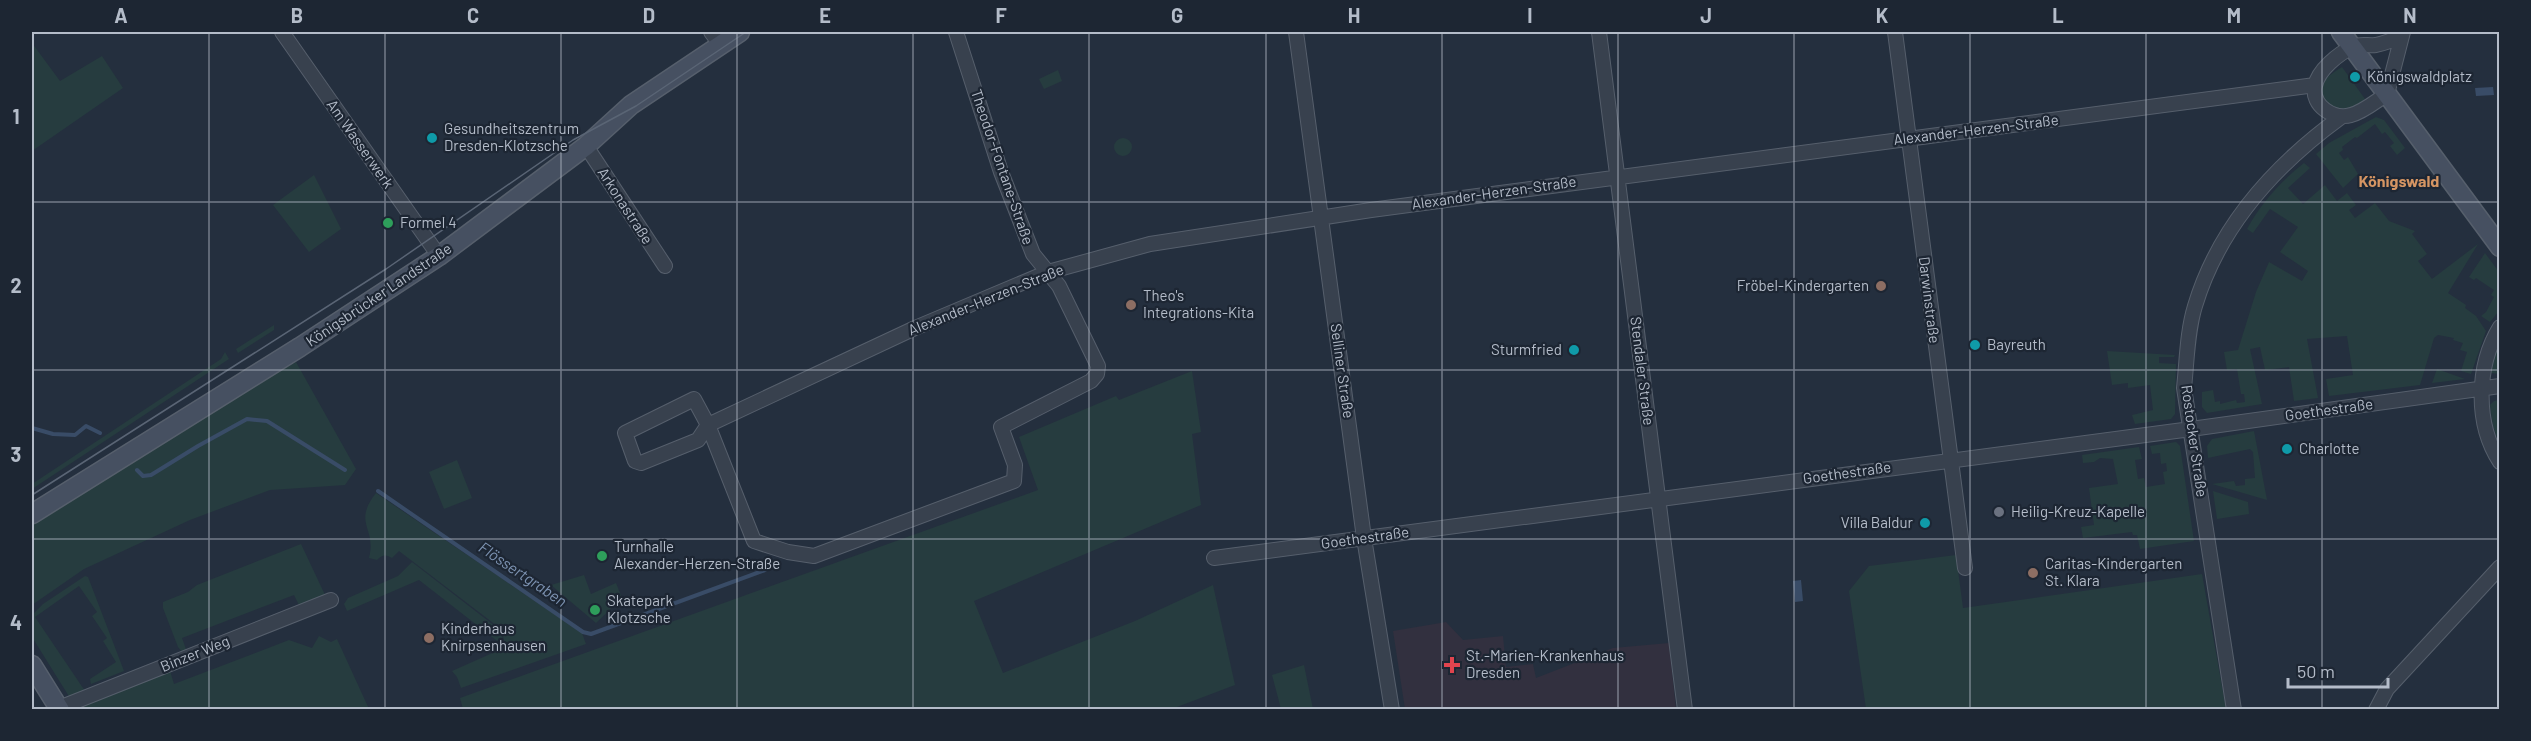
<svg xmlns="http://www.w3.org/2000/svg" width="2531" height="741" font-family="Barlow,sans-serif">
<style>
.medical{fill:#32303f}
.green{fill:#263c3f}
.water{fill:#394c67}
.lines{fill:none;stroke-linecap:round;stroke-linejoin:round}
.stream{stroke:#394c67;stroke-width:4}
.street-casing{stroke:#565f6c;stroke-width:16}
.secondary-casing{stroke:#565f6c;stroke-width:21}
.street{stroke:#38414e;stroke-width:14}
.secondary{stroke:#465061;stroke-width:18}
.tram{stroke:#5a6575;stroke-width:1.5}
.grid{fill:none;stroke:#b4bcc9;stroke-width:1.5;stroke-opacity:0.55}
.culture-dot{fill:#0f9aa8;stroke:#1d2633;stroke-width:2}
.leisure-dot{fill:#2e9e5b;stroke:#1d2633;stroke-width:2}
.education-dot{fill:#8d6e63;stroke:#1d2633;stroke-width:2}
.worship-dot{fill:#6b7280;stroke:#1d2633;stroke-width:2}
.health-dot{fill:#e0444e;stroke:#1d2633;stroke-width:2}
.labels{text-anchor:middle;stroke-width:4.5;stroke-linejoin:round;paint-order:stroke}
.poi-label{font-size:15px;fill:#b4bcc9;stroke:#1d2633;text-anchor:start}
.street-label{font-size:15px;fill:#b4bcc9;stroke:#1d2633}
.neighbourhood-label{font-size:16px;font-weight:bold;fill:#d59563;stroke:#1d2633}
.water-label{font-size:16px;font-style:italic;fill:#7c92b1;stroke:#1d2633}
.neatline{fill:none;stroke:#b4bcc9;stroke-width:2}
.grid-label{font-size:20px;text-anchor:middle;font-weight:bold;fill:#b4bcc9}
</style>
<rect width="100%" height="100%" fill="#242f3e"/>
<path class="medical" d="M1446 622 1463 640 1503 636 1506 667 1533 664 1536 678 1613 648 1669 643 1676 709H1405L1393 631Z"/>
<path class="green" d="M32 43 60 81 102 56 123 88 32 151Z
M2342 67 2365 99C2360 103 2355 107 2349 109 2333 114 2316 98 2324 82 2328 75 2336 71 2342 67Z
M1058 70 1062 81 1044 89 1039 79Z
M2376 117 2384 120 2405 148 2397 155 2390 146 2394 143 2385 132 2382 134 2375 124 2357 138 2355 137 2342 147 2343 150 2339 153 2344 160 2348 157 2358 174 2343 188 2316 154 2329 143Z
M1114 147a9 9 0 1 1 18 0a9 9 0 1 1-18 0Z
M2304 163 2310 168 2288 188 2303 204 2325 185 2337 201 2347 193 2356 205 2349 210 2355 218 2375 203 2389 221 2415 231 2412 234 2427 254 2418 261 2432 279 2478 244 2448 293 2466 305 2465 308 2476 316 2486 331 2471 374 2461 371 2467 352 2460 350 2463 343 2453 340 2454 338 2438 335 2434 338 2420 385 2329 396 2326 379 2353 375 2347 336 2307 339 2318 398 2294 401 2289 367 2265 370 2260 347 2250 349 2262 404 2207 413 2202 407V392L2213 390 2215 402 2220 401V404L2236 400 2237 403 2245 402 2244 394H2241L2237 369 2227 370 2224 352 2238 350 2256 292 2269 262 2302 281 2308 271 2280 252 2298 227 2270 209 2253 233 2247 229C2261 203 2281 181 2304 163Z
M314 175 341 229 309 252 273 205Z
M2485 253 2499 272V311L2490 322 2481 316 2486 312 2494 297 2491 295 2494 290 2476 278 2474 280 2469 277Z
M274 325V330L238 353 236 349Z
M2499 344V374L2491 373 2494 355Z
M2107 351 2175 355 2174 357H2159V363L2176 364 2175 414 2171 419 2135 424 2132 415 2153 410 2150 385 2128 388V383L2112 385Z
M225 352 229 359 32 489V484L221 359Z
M296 362 356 469 345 485 270 490 190 520 84 569 32 605V524L230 399Z
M2437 369 2465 379 2432 383Z
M1192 371 1201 432 1192 434 1201 505 974 601 1003 673 1135 621 1213 585 1235 685 1169 710 463 709 460 698 1038 490 1019 437 1116 396 1119 400Z
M2499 400H2500L2499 443 2493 426 2490 405 2494 401Z
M2254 431 2267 500 2212 484 2234 481 2236 486 2245 485V479L2255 478 2253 452 2250 449 2208 458 2207 446 2212 439Z
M2176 442 2180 446 2194 541 2140 549 2137 535H2133L2132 532 2083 538 2081 527 2094 525 2089 488 2118 484 2113 459 2100 458 2094 462 2083 463 2082 455 2139 447 2142 459 2135 460 2138 479 2144 478 2146 487 2165 484 2163 472 2167 471 2166 463 2161 464 2160 453 2152 454 2150 446Z
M457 460 472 498 444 509 429 472Z
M2213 491 2248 502 2249 514 2217 519Z
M376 493 582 633 586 644 461 688 457 677 452 671 506 647 501 629 399 551 392 558C385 554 382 555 377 560L369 558C377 527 352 524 376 493Z
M301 544 326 597 300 607 294 595 182 638 187 652 183 653 178 647 163 608V602L188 592 197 585Z
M1956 555 1963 608 2202 574 2226 709H1866L1849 591 1869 566Z
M412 562 500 630 505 647 419 580 347 611 344 604 348 598 398 576Z
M584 575 591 594 616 583 622 598 596 623 551 585Z
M85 576 88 577 124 671 91 684 90 679 116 662 103 641 107 638 92 616 97 612 79 586 35 617 85 691 70 698 32 637V615L43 604Z
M319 636 331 642 337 639 369 709 77 710V706L170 671 174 684 289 640 312 648Z
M1304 665 1313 709H1281L1272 675Z"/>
<path class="water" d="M2493 87 2494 95 2476 96 2475 88Z
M1801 580 1803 601 1795 602 1793 581Z"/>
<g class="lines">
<path class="stream" d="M32 428 53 434 75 435 86 426 100 433
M137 470 143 476 151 475 198 446 247 419 267 421 345 470
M378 491 583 632 591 634 765 570"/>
<g class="street-casing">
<path id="street" d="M282 32 439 256
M711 32 720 44
M1296 32 1364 538 1392 710
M1599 32 1685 710
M1895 32 1965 568
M2402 36C2393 40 2385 43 2376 45 2368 46 2360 43 2353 47 2339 53 2318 70 2315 86 2311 106 2334 120 2351 115 2363 112 2376 101 2387 94L2403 32
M586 146 665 266
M2500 327C2476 366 2475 424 2500 462
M708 425 698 440 641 463 635 461 625 433 694 399 708 425 915 328 1048 272 1150 244 1371 210 2315 85
M708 425 754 541 788 552 814 556 1014 481 1015 465 1001 427 1091 381 1097 374 1098 366 1059 286 1033 254 1001 172 956 32
M1214 558 2191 429 2500 386
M59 708 331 600
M2234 710 2184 388C2187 361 2187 332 2195 306 2219 226 2275 165 2341 117
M2376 710 2387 689 2500 567"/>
</g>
<g class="secondary-casing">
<path id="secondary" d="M2341 32 2500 247
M32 514 300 347 439 256 586 146 631 105 740 32
M32 665 60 710"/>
</g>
<use href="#street" class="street"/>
<use href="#secondary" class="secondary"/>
<path class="tram" d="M32 495 386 269 573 140 636 106 746 32"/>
</g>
<path class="grid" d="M209 32V710M385 32V710M561 32V710M737 32V710M913 32V710M1089 32V710M1266 32V710M1442 32V710M1618 32V710M1794 32V710M1970 32V710M2146 32V710M2322 32V710M32 202H2500M32 370H2500M32 539H2500"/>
<g class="culture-dot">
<circle cx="2355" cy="77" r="6"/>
<circle cx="432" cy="138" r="6"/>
<circle cx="1975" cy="345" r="6"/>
<circle cx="1574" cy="350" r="6"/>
<circle cx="2287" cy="449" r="6"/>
<circle cx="1925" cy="523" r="6"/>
</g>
<g class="leisure-dot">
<circle cx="388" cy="223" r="6"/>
<circle cx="602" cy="556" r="6"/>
<circle cx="595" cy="610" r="6"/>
</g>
<g class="education-dot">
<circle cx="1881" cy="286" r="6"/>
<circle cx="1131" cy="305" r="6"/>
<circle cx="2033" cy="573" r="6"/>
<circle cx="429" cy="638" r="6"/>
</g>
<circle class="worship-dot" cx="1999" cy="512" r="6"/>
<path class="health-dot" d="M1449 656h6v6h6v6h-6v6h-6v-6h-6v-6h6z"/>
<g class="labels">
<g class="poi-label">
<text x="2367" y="82">Königswaldplatz</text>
<text x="444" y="134">Gesundheitszentrum<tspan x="444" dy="17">Dresden-Klotzsche</tspan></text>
<text x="400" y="228">Formel 4</text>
<text x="1869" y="291" text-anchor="end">Fröbel-Kindergarten</text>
<text x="1143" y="301">Theo's<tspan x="1143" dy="17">Integrations-Kita</tspan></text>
<text x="1987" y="350">Bayreuth</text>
<text x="1562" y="355" text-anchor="end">Sturmfried</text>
<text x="2299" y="454">Charlotte</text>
<text x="2011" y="517">Heilig-Kreuz-Kapelle</text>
<text x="1913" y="528" text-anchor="end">Villa Baldur</text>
<text x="614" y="552">Turnhalle<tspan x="614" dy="17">Alexander-Herzen-Straße</tspan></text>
<text x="2045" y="569">Caritas-Kindergarten<tspan x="2045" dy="17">St. Klara</tspan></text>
<text x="607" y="606">Skatepark<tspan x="607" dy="17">Klotzsche</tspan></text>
<text x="441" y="634">Kinderhaus<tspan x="441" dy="17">Knirpsenhausen</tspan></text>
<text x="1466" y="661">St.-Marien-Krankenhaus<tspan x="1466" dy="17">Dresden</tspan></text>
</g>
<g class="street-label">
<text transform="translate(1976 130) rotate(-7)" y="5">Alexander-Herzen-Straße</text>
<text transform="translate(360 144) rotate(55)" y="5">Am Wasserwerk</text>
<text transform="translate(1002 167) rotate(71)" y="5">Theodor-Fontane-Straße</text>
<text transform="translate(1494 193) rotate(-8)" y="5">Alexander-Herzen-Straße</text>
<text transform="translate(625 206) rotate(57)" y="5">Arkonastraße</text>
<text transform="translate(379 295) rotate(-34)" y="5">Königsbrücker Landstraße</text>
<text transform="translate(986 300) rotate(-22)" y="5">Alexander-Herzen-Straße</text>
<text transform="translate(1929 300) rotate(83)" y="5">Darwinstraße</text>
<text transform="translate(1342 371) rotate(82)" y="5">Selliner Straße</text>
<text transform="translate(1642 371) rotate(83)" y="5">Stendaler Straße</text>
<text transform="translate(2329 410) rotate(-8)" y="5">Goethestraße</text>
<text transform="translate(2194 441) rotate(82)" y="5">Rostocker Straße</text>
<text transform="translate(1847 473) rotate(-8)" y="5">Goethestraße</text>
<text transform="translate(1365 538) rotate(-8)" y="5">Goethestraße</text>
<text transform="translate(195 654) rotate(-22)" y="5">Binzer Weg</text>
</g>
<g class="neighbourhood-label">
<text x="2399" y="187">Königswald</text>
</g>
<g class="water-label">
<text transform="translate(523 574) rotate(34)" y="6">Flössertgraben</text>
</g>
</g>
<rect width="2531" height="741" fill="none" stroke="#1d2633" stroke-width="66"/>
<path d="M2288 678v9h100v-9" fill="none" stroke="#b4bcc9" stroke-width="3"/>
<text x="2297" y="678" font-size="18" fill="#b4bcc9" stroke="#1d2633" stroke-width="4.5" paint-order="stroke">50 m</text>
<rect x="33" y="33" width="2465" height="675" class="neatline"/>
<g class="grid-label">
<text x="121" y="23">A</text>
<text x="297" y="23">B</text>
<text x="473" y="23">C</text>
<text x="649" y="23">D</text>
<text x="825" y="23">E</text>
<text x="1001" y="23">F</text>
<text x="1177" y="23">G</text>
<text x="1354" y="23">H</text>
<text x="1530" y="23">I</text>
<text x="1706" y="23">J</text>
<text x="1882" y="23">K</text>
<text x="2058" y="23">L</text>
<text x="2234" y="23">M</text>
<text x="2410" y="23">N</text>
<text x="16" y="124">1</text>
<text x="16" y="293">2</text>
<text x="16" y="462">3</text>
<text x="16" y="630">4</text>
</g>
</svg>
